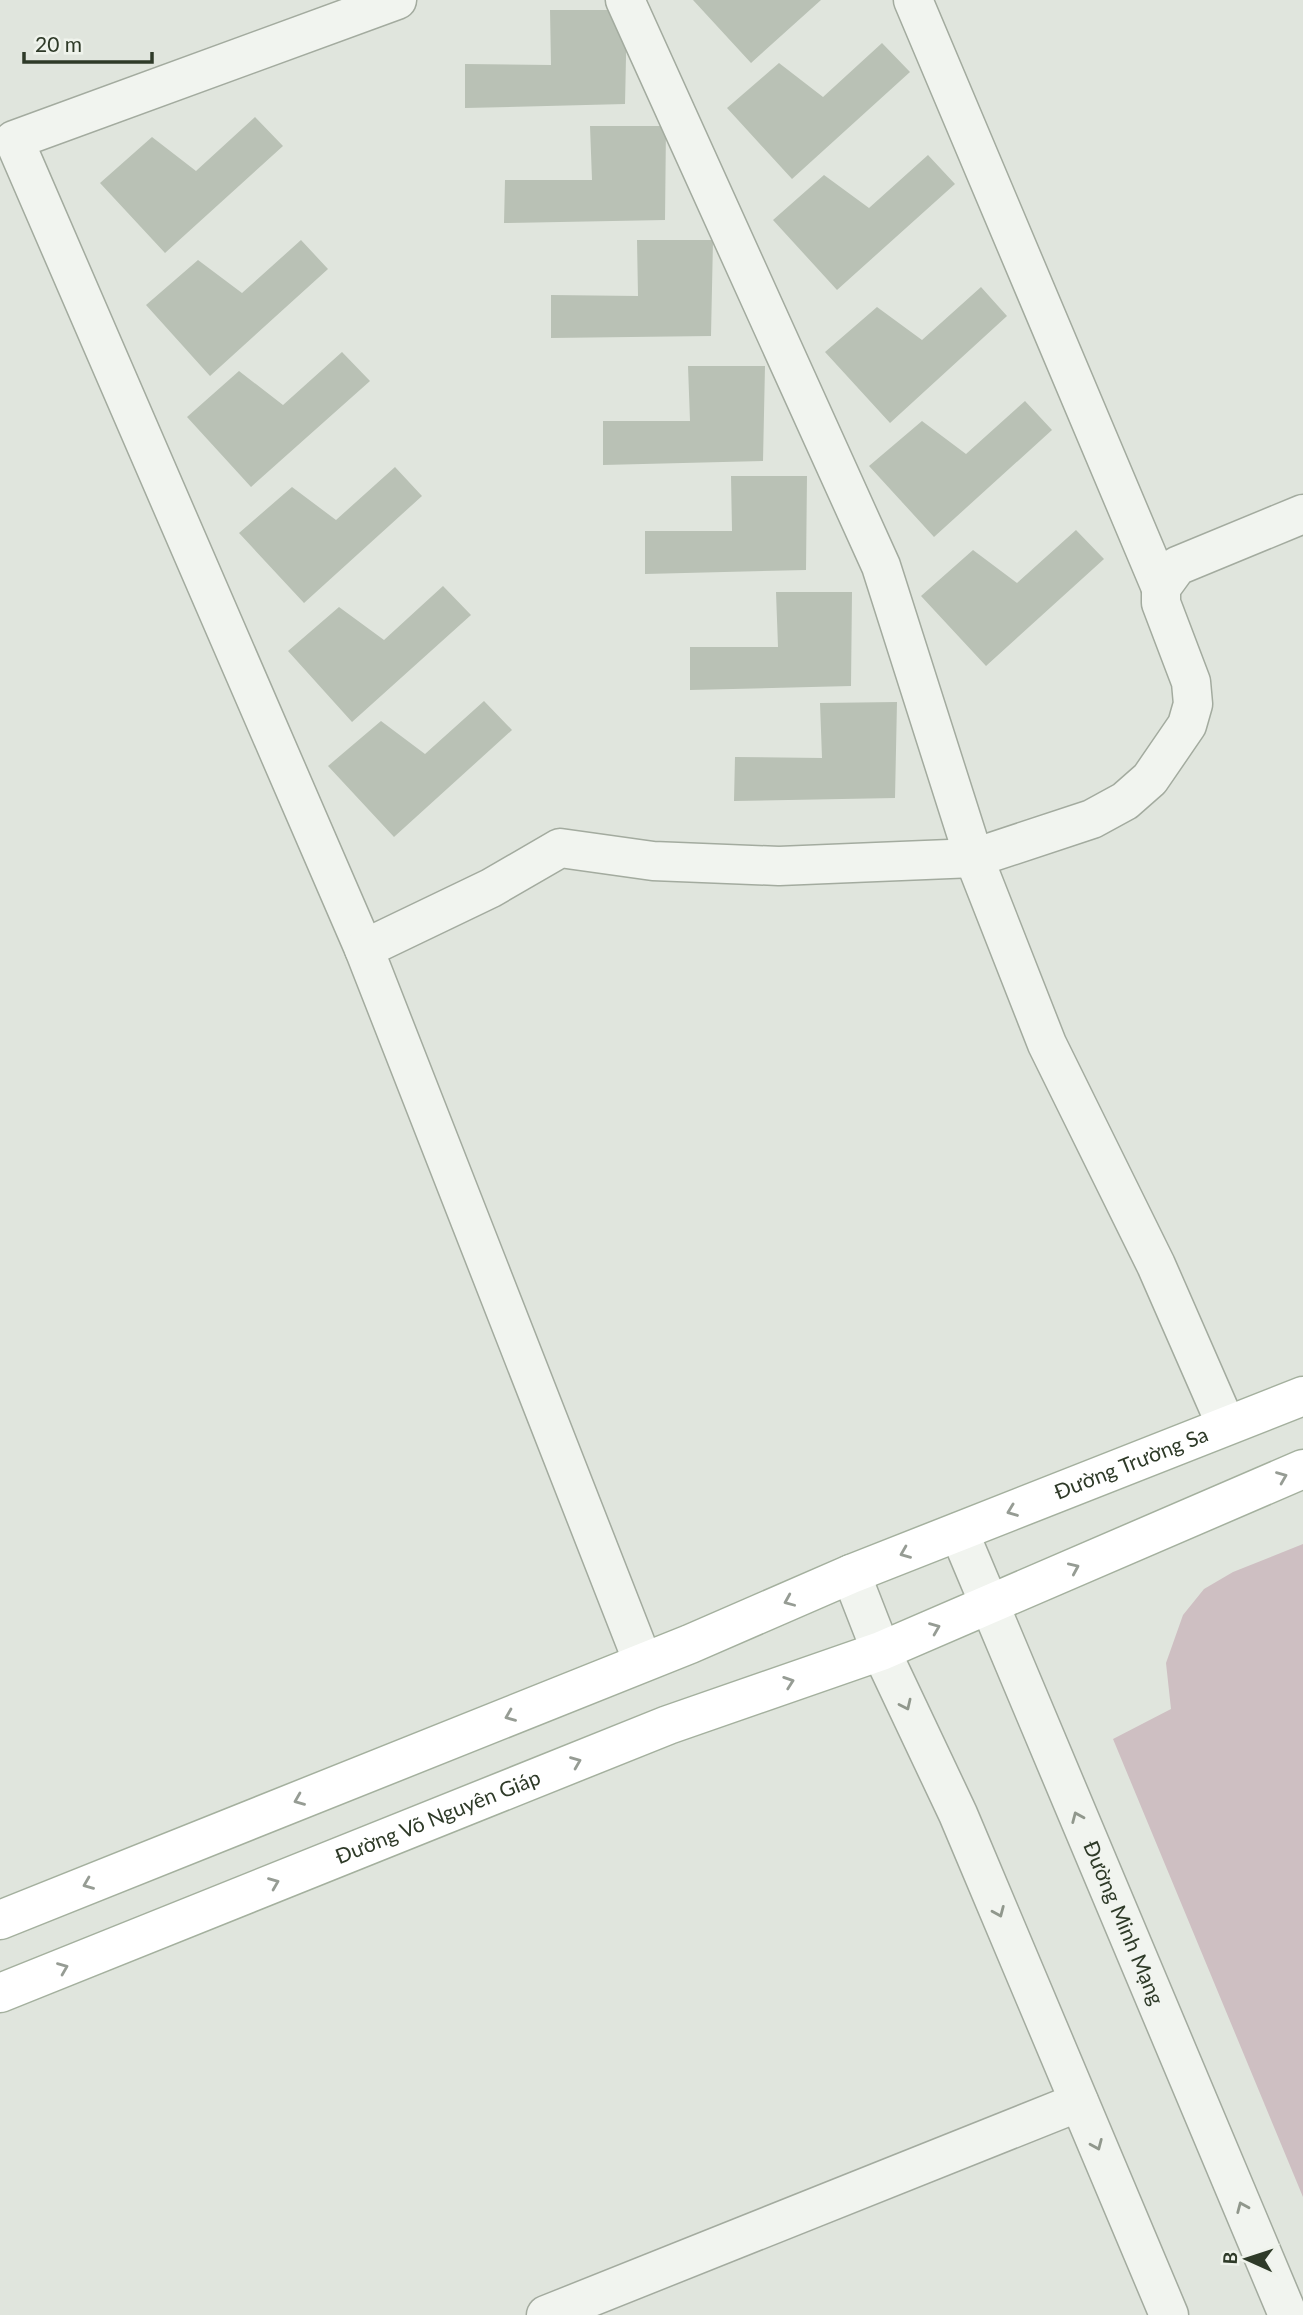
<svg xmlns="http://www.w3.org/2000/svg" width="1303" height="2315" font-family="Lato,sans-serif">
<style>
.green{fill:#cebfc2}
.building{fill:#b9c1b5}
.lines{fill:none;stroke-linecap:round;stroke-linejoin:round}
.minor-casing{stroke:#a3ab9f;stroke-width:41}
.major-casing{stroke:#a4b09e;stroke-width:41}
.minor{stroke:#f1f4ef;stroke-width:38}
.major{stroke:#fff;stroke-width:38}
.oneway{stroke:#969c94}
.oneway2{stroke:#90978c}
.labels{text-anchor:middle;stroke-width:7;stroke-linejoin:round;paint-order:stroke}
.street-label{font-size:21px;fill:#2e3a28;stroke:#eff3ec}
</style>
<rect width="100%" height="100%" fill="#e0e5dd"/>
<path class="green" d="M1303 1544V2197L1113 1739 1171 1709 1166 1663 1183 1615 1204 1589 1233 1572Z"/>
<path class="building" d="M693 0H821L751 63Z
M550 10H627L625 104 465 108V64L551 65Z
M882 43 910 72 792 179 727 108 779 63 823 97Z
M255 117 283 146 165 253 100 183 152 137 196 171Z
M590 126H666L665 220 504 223 505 180H592Z
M928 155 955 184 837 290 773 220 824 175 869 208Z
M301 240 328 269 210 376 146 305 198 260 242 293Z
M637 240H713L711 336 551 338V295L638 296Z
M981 287 1007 316 890 423 825 352 877 307 922 340Z
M342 352 370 381 251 487 187 417 239 371 283 405Z
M688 366H765L763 461 603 465V421H690Z
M1025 401 1052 430 934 537 869 466 922 421 966 454Z
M395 467 422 496 304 603 239 533 292 487 336 520Z
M731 476H807L806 570 645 574V531H732Z
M1076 530 1104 559 986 666 921 596 973 550 1017 583Z
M443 586 471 615 352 722 288 651 339 607 384 640Z
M776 592H852L851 686 690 690V647H778Z
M484 701 512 730 394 837 328 766 381 721 425 754Z
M897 702 895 798 734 801 735 757 822 758 820 703Z"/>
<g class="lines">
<g class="minor-casing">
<g id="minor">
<path d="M397 0 14 140 364 949 639 1652"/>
<path d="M625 0 881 566 974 858 1047 1044 1156 1265 1219 1409"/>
<path d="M913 0 1161 588"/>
<path d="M364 949 491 888 560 848 653 861 779 866 974 858 1092 819 1125 801 1150 779 1187 725 1193 704 1191 682 1161 603V588L1177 566 1303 514"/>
<path id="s1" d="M959 1532 1288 2315"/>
<path d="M851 1574 881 1651 958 1814 1169 2315"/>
<path d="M546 2315 1079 2102"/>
</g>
</g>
<g class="major-casing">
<g id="major">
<path id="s2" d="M0 1920 690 1644 851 1574 1303 1396"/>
<path id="s3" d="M0 1993 668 1725 881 1651 1303 1469"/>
</g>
</g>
<use href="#minor" class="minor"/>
<use href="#major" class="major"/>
</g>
<defs><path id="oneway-chevron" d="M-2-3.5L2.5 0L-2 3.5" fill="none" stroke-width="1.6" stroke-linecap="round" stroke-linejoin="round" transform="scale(1.75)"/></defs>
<g class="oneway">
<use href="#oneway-chevron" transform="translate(1282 1477) rotate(-22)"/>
<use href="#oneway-chevron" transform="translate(1012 1511) rotate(159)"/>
<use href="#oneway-chevron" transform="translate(905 1553) rotate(158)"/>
<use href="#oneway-chevron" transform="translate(1074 1568) rotate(-24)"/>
<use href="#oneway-chevron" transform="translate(789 1601) rotate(157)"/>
<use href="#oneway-chevron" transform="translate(935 1628) rotate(-22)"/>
<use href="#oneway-chevron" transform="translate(789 1682) rotate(-19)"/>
<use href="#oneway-chevron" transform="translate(510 1716) rotate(158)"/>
<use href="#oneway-chevron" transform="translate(576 1762) rotate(-22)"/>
<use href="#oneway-chevron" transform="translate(299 1800) rotate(158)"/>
<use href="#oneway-chevron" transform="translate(274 1883) rotate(-22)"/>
<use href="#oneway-chevron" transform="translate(88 1884) rotate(158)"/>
<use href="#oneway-chevron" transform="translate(63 1968) rotate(-22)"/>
</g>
<g class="oneway2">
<use href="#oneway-chevron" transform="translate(906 1705) rotate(65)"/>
<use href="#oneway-chevron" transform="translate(1077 1817) rotate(-113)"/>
<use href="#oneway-chevron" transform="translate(999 1912) rotate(67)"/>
<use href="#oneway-chevron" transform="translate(1097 2145) rotate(67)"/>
<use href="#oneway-chevron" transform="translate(1242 2207) rotate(-113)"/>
</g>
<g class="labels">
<g class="street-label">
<text dy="7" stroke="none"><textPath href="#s2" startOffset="1220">Đường Trường Sa</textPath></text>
<text dy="7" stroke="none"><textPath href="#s3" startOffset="472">Đường Võ Nguyên Giáp</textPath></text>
<text dy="7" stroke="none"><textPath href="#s1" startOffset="424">Đường Minh Mạng</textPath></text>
</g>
</g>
<g transform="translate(1247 2259) rotate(273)" stroke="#eff3ec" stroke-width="5" paint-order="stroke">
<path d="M0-5L12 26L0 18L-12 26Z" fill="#2e3a28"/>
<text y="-10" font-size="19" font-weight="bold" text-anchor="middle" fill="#2e3a28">B</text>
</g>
<path d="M24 52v10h128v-10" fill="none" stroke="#2e3a28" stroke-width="3.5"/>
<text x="35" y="52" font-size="21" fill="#2e3a28" stroke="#eff3ec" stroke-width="5" paint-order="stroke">20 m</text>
</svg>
